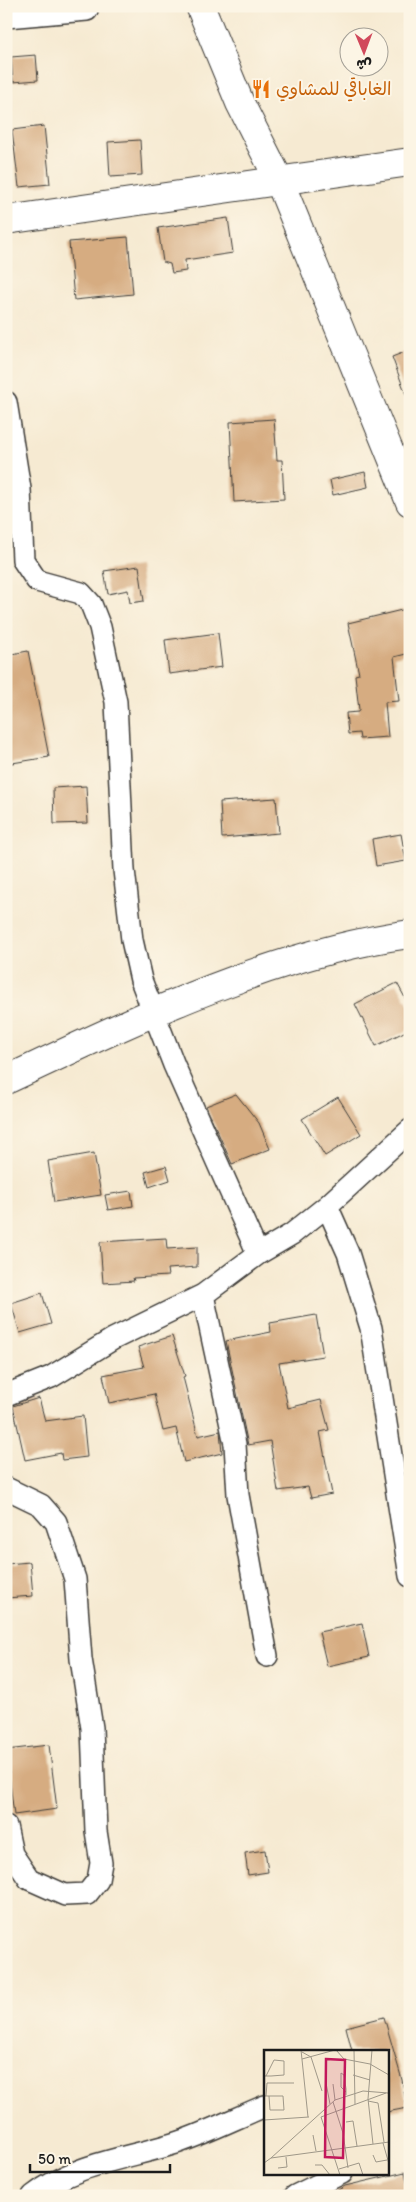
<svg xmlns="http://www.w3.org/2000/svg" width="416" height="2202" font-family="Itim,'Playpen Sans Arabic',sans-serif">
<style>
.building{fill:#d6ac81}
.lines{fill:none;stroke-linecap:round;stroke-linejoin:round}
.minor-casing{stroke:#3d3b37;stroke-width:24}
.tertiary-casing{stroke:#3d3b37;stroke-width:30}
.minor{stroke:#fff;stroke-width:21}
.tertiary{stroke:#fff;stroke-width:28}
.labels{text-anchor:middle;stroke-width:4;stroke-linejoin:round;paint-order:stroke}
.food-label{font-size:18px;fill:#c56008;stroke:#fcf5e5;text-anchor:start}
.inset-road{fill:none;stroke:#9f9889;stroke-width:1}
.view{fill:#c2185b;fill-opacity:0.15;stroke:#c2185b;stroke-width:2.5}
.inset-edge{fill:none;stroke:#1c1c1c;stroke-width:2.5}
</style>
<rect width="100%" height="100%" fill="#fcf5e5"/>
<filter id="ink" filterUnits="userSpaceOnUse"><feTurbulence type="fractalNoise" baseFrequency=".02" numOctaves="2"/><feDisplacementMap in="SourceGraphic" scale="10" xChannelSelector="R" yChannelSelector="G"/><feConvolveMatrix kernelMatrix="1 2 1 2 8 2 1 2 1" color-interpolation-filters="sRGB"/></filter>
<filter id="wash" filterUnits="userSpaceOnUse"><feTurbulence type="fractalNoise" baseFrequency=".0096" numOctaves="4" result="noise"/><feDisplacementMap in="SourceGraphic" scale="20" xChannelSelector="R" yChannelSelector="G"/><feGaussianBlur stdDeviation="1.12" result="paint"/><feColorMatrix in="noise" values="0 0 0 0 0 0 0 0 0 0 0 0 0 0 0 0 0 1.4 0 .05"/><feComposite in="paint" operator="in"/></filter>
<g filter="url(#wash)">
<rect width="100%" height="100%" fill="#f6ead2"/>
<g id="blocks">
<path class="building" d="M36 55 38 80 13 82 11 57Z
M44 126 50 184 19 187 12 130Z
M140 140 142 175 110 177 108 142Z
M228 218 233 253 185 260 186 271 172 273 170 264 163 262 158 228Z
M128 237 133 294 74 300 69 242Z
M410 350V399L408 400 392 357Z
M274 419 277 460H282L284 499 234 502 230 422Z
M365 472 368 487 333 495 330 480Z
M139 566 144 601 130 603 128 590 108 594 104 571Z
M410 608V653L394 657 399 701 385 702 388 737 360 739 359 733 348 734 346 713 358 712 359 710 355 675 359 674 348 623Z
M218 633 222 667 169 674 165 640Z
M28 651 49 757 6 764V655Z
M86 786 88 823 54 824 53 788Z
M276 798 279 833 222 838 220 802Z
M401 834 406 861 376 866 372 839Z
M397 983 410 1007V1029L376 1046 355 1004Z
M236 1094 259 1123 270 1149 232 1164 206 1106Z
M338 1097 361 1134 325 1156 302 1119Z
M94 1153 101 1195 54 1202 48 1161Z
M166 1166 170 1180 149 1187 145 1172Z
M131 1191 133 1206 108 1210 105 1195Z
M166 1238 167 1249 197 1247V1267L167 1269 168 1276 133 1278 134 1281 103 1283 100 1242Z
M42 1293 51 1324 20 1333 11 1303Z
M316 1315 323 1356 279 1363 288 1408 321 1400 329 1430 320 1432 332 1494 311 1498 308 1487 278 1491 270 1441 248 1445 226 1341 271 1332 270 1323Z
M172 1336 185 1376 183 1377 198 1436 220 1431 222 1453 184 1462 176 1428 163 1431 154 1394 109 1403 103 1375 144 1367 138 1347Z
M39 1398 45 1421 83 1416 87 1457 62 1460 61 1453 25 1460 13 1406Z
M30 1562 33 1596 6 1598V1564Z
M362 1623 369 1657 327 1666 319 1632Z
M49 1745 57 1809 14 1815 6 1750Z
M265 1850 268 1872 248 1875 245 1853Z
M384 2017 402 2080 407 2108 387 2112V2051H352L346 2027Z
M405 2172 410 2196H328L345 2186Z"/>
</g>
</g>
<g filter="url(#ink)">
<use href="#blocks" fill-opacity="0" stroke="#3d3b37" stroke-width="1"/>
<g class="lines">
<g class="minor-casing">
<path id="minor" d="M6 17 87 10
M6 402 20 489 23 560 37 581 81 593 91 604 100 627 116 702 124 870 132 940 141 980 174 1065 258 1254
M327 1206 348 1253 371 1328 410 1576
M203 1295 235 1444 238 1495 267 1656
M6 1395 51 1377 113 1339 203 1295 258 1254 292 1234 327 1206 410 1130
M6 1488 41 1505 56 1522 75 1579 81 1659 92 1728 96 1831 101 1863 98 1880 87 1894 65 1895 29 1879 12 1854 6 1826
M33 2196C74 2163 131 2158 179 2142 208 2132 236 2118 265 2106
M295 2196 342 2173"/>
</g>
<g class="tertiary-casing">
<path id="tertiary" d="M200 6 240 103 279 180 410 502
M6 220 410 162
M6 1080C132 1021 271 953 410 934"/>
</g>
<use href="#minor" class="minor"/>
<use href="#tertiary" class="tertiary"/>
</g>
</g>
<defs>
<g id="restaurant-bare" transform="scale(1.5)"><path d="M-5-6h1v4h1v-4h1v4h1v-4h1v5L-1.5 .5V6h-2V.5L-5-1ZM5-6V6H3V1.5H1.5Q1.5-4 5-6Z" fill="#e8710a" stroke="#fcf5e5" stroke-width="2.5" paint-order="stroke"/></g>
</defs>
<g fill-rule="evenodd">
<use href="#restaurant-bare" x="261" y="89"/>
</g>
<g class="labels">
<g class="food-label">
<text x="276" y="95">الغاباقي للمشاوي</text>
</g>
</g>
<g transform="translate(264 2050)">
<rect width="125" height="125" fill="#f6ead2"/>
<path class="inset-road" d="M37 0 44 67M72 0 80 9 106 14 125 25M90 0 91 54M38 2 47 7 58 41M38 9 71 0M89 25 106 30M0 26H7L20 25V11L10 10 2 26M62 33 66 54M69 34 71 50M82 42 77 37V23L80 25 82 39V45M0 46H19L20 60H6L5 46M2 46 3 33H30M104 49 108 0M104 49 109 94M104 51 114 53 120 92M69 52 79 83 84 118M0 70 45 67M82 72 89 71 93 96M49 85 52 101M119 93 125 114M109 105 112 112 123 110M7 108 71 50 99 41 124 43M0 113 7 108 125 92M51 115H58L66 125M14 118 23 117 22 107M75 119 95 113 99 125M76 125 57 67 122 43"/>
<path class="view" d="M62 9 81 10 79 108 61 107Z"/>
<rect width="125" height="125" class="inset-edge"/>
</g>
<rect width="416" height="2202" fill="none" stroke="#fcf5e5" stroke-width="25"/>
<g transform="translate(364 52) rotate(179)"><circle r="24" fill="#fcf5e5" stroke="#a29e95"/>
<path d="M0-4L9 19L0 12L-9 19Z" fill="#d1495b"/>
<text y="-8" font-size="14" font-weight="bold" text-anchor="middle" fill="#1c1c1c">ش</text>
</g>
<path d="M30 2164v8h140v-8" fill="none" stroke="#1c1c1c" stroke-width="2.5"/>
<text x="38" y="2164" font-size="15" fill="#1c1c1c" stroke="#fcf5e5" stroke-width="4" paint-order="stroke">50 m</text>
</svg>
